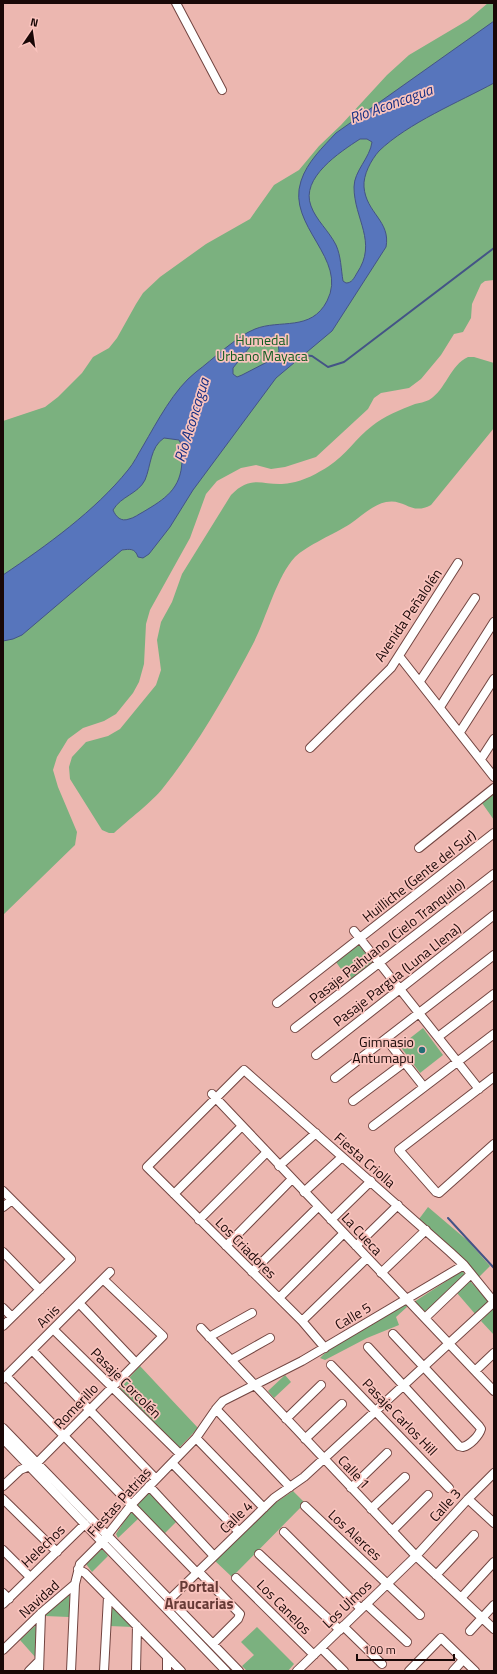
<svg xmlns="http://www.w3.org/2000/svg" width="497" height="1674" font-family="'Titillium Web',sans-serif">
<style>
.green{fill:#7bb17f}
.water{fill:#5775bc;stroke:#445486;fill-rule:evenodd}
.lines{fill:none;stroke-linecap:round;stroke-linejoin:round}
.stream{stroke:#445486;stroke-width:2}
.minor-casing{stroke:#724541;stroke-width:10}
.minor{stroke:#fff;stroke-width:8}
.poi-dot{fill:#246e76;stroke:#f9c3bd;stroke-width:1.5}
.labels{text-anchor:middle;stroke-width:3.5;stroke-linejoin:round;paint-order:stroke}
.park-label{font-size:14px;fill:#115d20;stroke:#f9c3bd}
.street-label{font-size:14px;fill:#190807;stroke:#f9c3bd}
.poi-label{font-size:14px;fill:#190807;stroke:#f9c3bd;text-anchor:end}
.water-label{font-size:15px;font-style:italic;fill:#152e83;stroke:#f9c3bd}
.neighbourhood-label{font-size:15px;font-weight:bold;fill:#663a36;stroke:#f9c3bd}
</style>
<rect width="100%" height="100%" fill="#ecb7b0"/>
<path class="green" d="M488 3H494V280L485 281 481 284 472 304 471 318 463 332 454 334 441 355 421 379 409 388 381 393 374 398 368 409 316 457 285 467 271 469 256 465 241 468 217 481 206 494 190 538 150 610 146 624 144 664 139 682 133 693 116 714 104 721 83 728 68 739 57 757 53 770 58 787 77 832 75 845 3 915V421L45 407 58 397 82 373 93 357 109 348 117 338 136 304 143 293 160 277 206 244 250 219 274 185 299 170 319 146 341 125 387 75 409 55 468 20Z
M468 357H474L494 363V428L431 505C411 516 405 498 386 502 372 505 362 516 350 524 336 533 306 546 295 557 277 576 266 619 253 644 227 693 198 744 163 788 152 802 128 820 114 833H109L102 830 70 779 69 767 72 757 86 742 108 736 120 729 156 685 161 670 157 640 161 622 172 602 182 574 231 495C253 472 265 488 290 483 304 481 318 473 329 466 346 455 356 438 372 426 384 416 400 410 415 404 419 403 425 402 429 400 446 390 450 365 468 357Z
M494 794V820L482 803Z
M359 944 377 964 351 983 336 962Z
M423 1028 443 1055 420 1073 400 1046Z
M428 1207 468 1241 490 1266 479 1277 452 1248 419 1219Z
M462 1271 466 1275 424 1313 414 1302Z
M470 1281 489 1302 476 1315 457 1293Z
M406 1304 407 1307 396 1317 399 1325 367 1338 325 1360 320 1358 327 1351Z
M493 1308 494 1309V1335L481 1321Z
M140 1366 198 1428 178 1449 119 1389Z
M285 1375 291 1382 274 1398 268 1391Z
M293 1491 305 1503 232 1577 214 1560 275 1503Z
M149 1492 177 1521 163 1535 136 1506Z
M132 1509 140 1517 118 1538 116 1534Z
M102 1549 108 1556 92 1572 86 1564Z
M70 1592 69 1617 45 1616 47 1612Z
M110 1602 134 1627 109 1626Z
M38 1623 36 1658 20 1640Z
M257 1627 294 1664 288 1671H247L242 1666 254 1655 241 1642Z"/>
<path class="water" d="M494 21V83C459 102 408 123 379 151 371 160 363 175 364 187 366 213 391 221 386 247L332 331 276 378 193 490 170 527 149 554 143 558 138 557C135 548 130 549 122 550L22 635 13 639 3 641V575C46 546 95 511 128 470 134 463 138 454 143 446 157 422 174 389 196 372 212 360 237 336 255 329 280 319 311 332 327 301 349 259 286 226 301 181 307 162 323 147 336 133ZM360 139H367L372 142C370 158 354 171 354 187 354 219 378 242 357 273 354 278 352 283 346 283L343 281C341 269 341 256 336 245 329 231 316 220 311 206 300 178 340 152 360 139ZM262 340H274L278 344 279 351 273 359 242 375 237 377 233 374V368L253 343ZM164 438 179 440C183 447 183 453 182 461 181 489 165 499 143 512 139 514 134 518 129 519 121 522 116 517 113 510 121 496 138 494 145 480 151 466 150 447 164 438Z"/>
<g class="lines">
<path class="stream" d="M302 355 312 356 328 367 344 362 494 248
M448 1218 494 1268"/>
<g class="minor-casing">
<path id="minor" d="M176 3 222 90
M399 656 494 777
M420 681 475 598
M440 707 494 622
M460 732 494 679
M310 748 391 668 458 563
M481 759 494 739
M419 848 494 788
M354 931 479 1089
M277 1003 494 833
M295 1028 494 874
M438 1037 494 994
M386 1039 424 1087
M316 1055 494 915
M494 1077 399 1150 436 1192 439 1193 494 1144
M335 1078 494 955
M212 1094 494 1391
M353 1101 405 1062
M373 1126 494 1034
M279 1166 316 1133
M3 1191 71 1259 3 1326
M304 1192 342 1157
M174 1194 242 1126
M3 1207 12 1200
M199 1220 267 1152
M331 1220 371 1181
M226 1246 292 1179
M356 1246 398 1205
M3 1252 40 1290
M252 1272 318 1207
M381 1273 426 1230
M279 1298 344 1233
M79 1303 136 1363
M3 1308 12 1317
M425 1318 471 1274
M302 1321 367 1258
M201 1328 416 1556 494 1629
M53 1329 180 1454
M209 1337 252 1313
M368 1347 459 1446 463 1447C470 1445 479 1436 481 1429L479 1426 393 1334
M325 1348 302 1321 147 1167 244 1070 450 1252 464 1265 494 1302
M32 1350 156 1479
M231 1360 270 1338
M331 1365 449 1488
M475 1371 494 1353
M6 1376 197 1573
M3 1379 110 1272
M216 1409 290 1487
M286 1419 321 1385
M3 1428 239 1671
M196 1438 264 1508
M3 1439 226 1671
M305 1439 342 1404
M172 1463 239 1532
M3 1486 20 1470 37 1463 163 1336 103 1279
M149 1486 214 1556
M351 1488 387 1453
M3 1499 57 1552
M468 1499 494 1523
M305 1506 420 1615
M371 1509 405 1477
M392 1531 428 1495
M284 1532 361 1609
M3 1550 30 1577
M259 1554 340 1630
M78 1569 85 1573 181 1671
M199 1572 240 1614 238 1619 213 1644
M436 1575 474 1535
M236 1578 314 1655
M3 1593 9 1599
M461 1598 494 1562
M170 1599 274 1498 304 1477 494 1302
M3 1604 85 1524
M366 1604 407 1642
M343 1626 382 1664
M470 1631 494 1605
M321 1648 344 1671
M3 1650 41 1613 75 1584
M29 1671 39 1661
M39 1671 41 1613
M71 1671 75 1584 80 1564 102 1542 132 1504 196 1438 216 1409 223 1401 302 1361 464 1265
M104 1671 108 1597
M136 1671 137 1626
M167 1671V1657
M297 1671 416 1556 468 1499 494 1473
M409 1671 441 1638 475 1671
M453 1671 463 1660"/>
</g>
<use href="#minor" class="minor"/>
</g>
<circle class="poi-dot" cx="422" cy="1050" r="4"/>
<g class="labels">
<g class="park-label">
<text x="262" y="345">Humedal<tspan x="262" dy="16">Urbano Mayaca</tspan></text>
</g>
<g class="street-label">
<text transform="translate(408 615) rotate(-56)" y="5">Avenida Peñalolén</text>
<text transform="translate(419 876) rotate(-38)" y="5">Huilliche (Gente del Sur)</text>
<text transform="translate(387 941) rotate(-38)" y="5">Pasaje Paihuano (Cielo Tranquilo)</text>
<text transform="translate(397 975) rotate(-38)" y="5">Pasaje Pargua (Luna Llena)</text>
<text transform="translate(365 1160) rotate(41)" y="5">Fiesta Criolla</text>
<text transform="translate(362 1234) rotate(47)" y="5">La Cueca</text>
<text transform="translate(246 1248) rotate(45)" y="5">Los Criadores</text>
<text transform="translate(48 1316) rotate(-45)" y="5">Anis</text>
<text transform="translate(353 1316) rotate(-31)" y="5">Calle 5</text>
<text transform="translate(126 1383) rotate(45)" y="5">Pasaje Corcolén</text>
<text transform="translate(76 1406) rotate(-46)" y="5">Romerillo</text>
<text transform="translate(400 1417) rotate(46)" y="5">Pasaje Carlos Hill</text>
<text transform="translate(354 1472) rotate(47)" y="5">Calle 1</text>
<text transform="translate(119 1502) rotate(-48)" y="5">Fiestas Patrias</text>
<text transform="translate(445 1505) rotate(-48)" y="5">Calle 3</text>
<text transform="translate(236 1517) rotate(-44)" y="5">Calle 4</text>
<text transform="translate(355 1535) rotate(43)" y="5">Los Alerces</text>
<text transform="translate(43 1546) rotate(-44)" y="5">Helechos</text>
<text transform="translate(39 1599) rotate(-42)" y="5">Navidad</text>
<text transform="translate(347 1604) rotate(-44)" y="5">Los Ulmos</text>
<text transform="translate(284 1607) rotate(45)" y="5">Los Canelos</text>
</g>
<g class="poi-label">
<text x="414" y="1047">Gimnasio<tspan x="414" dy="16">Antumapu</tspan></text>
</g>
<g class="water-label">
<text transform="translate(391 104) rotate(-20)" y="5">Río Aconcagua</text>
<text transform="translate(192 420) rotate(-73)" y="5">Río Aconcagua</text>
</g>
<g class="neighbourhood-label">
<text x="199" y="1592">Portal<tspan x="199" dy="17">Araucarias</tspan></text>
</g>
</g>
<rect width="497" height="1674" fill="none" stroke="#190807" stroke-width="8"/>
<g transform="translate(32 32) rotate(13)" stroke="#f9c3bd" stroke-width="3" paint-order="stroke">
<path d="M0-3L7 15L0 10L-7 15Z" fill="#190807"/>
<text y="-6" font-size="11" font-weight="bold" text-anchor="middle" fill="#190807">N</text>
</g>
<path d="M357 1654v6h97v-6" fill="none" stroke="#190807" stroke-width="2"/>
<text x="363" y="1654" font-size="12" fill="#190807" stroke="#f9c3bd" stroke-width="3" paint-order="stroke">100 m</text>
</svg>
